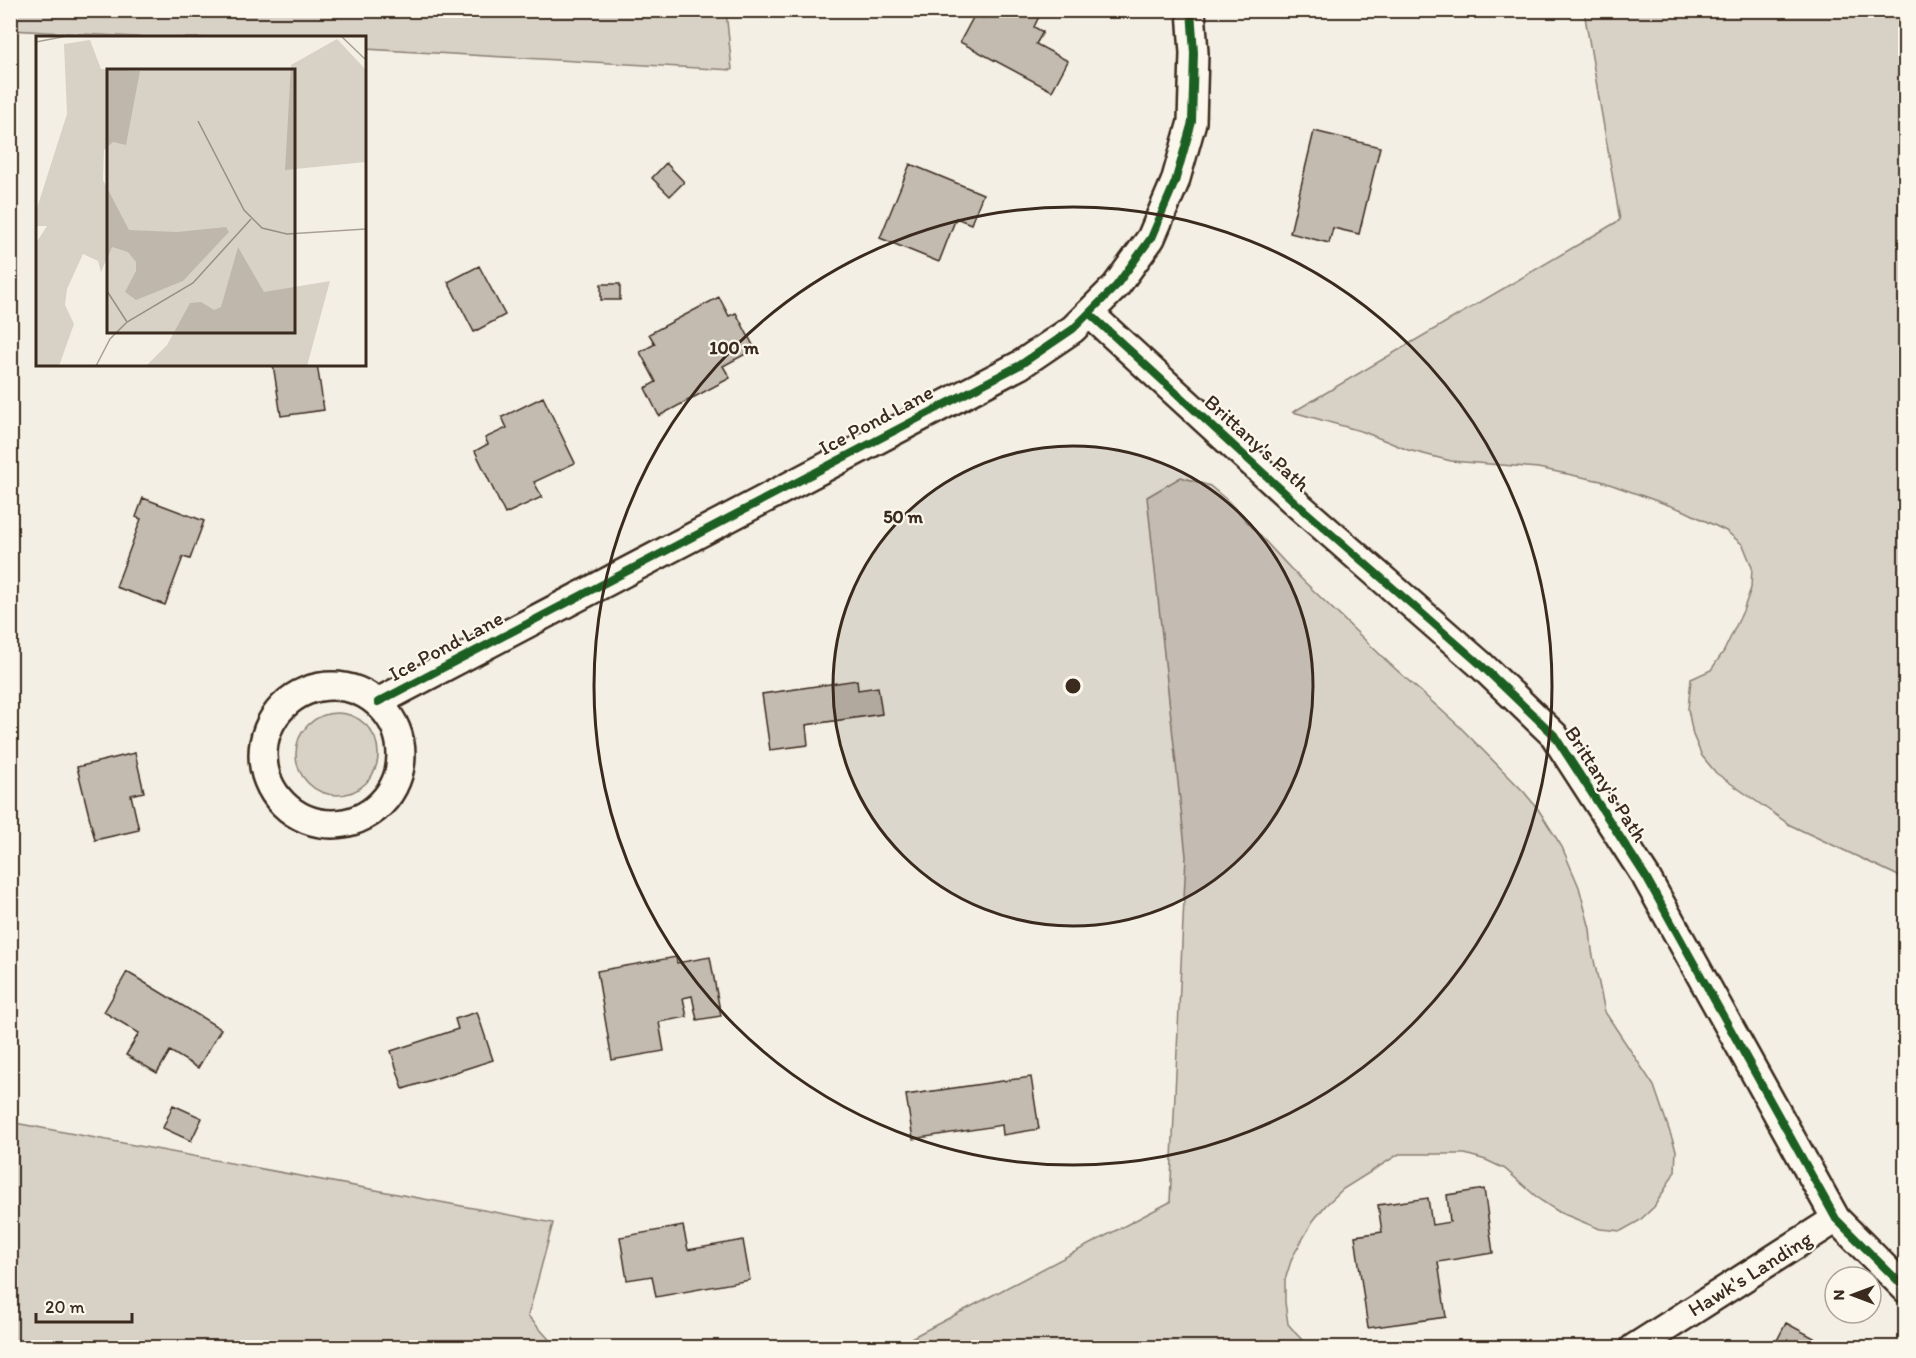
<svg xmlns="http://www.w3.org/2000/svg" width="1916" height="1358" font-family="Itim,sans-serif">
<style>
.green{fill:#d8d1c6;stroke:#8a7e72;stroke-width:1.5}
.building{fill:#c3bbb0;stroke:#3b2a1e;stroke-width:1.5}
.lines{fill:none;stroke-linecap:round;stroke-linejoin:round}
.street-casing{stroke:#3b2a1e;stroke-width:32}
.street{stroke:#fbf7ec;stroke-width:27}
.cycleway-casing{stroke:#fbf7ec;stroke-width:11}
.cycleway{stroke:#1b5e20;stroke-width:8}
.ring{fill:none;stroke:#3b2a1e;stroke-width:3}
.labels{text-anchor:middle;stroke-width:4.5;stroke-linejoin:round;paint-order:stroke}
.street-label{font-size:21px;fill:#3b2a1e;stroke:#fbf7ec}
.inset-road{fill:none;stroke:#a9a095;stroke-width:1.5}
.view{fill:#3b2a1e;fill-opacity:0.15;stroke:#3b2a1e;stroke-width:3}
.inset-edge{fill:none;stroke:#3b2a1e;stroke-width:3}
.centre{fill:#3b2a1e;stroke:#fbf7ec;stroke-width:3}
.ring-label{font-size:18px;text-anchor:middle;font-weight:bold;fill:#3b2a1e;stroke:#fbf7ec;stroke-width:4.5;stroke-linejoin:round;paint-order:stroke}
</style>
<rect width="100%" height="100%" fill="#f3efe4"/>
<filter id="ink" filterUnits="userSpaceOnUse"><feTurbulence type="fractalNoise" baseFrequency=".0167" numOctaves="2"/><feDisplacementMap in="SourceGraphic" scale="12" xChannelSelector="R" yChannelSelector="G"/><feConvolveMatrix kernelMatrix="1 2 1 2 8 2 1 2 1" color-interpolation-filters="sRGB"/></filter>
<g filter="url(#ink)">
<path class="green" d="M10 11H726L732 70 365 49 364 38H152L11 30Z
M1584 11H1905V879L1790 825 1716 773 1702 756 1693 735 1688 709 1691 679 1711 670 1724 651 1743 611 1751 588 1752 567 1743 545 1726 531 1685 511 1601 481 1538 468 1451 461 1408 450 1364 432 1293 412 1620 220Z
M1181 477 1210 486 1228 501 1291 569 1390 664 1459 726 1524 792 1538 809 1562 847 1579 887 1590 929 1592 951 1605 1012 1654 1086 1676 1150 1675 1171 1665 1189 1654 1207 1639 1221 1621 1231 1600 1229 1559 1212 1540 1200 1505 1169 1486 1160 1465 1154H1399L1343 1189 1326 1205 1313 1221 1292 1258 1285 1280V1302L1288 1324 1308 1347H894L1170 1202 1186 856 1147 497Z
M296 754a41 41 0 1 1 82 0a41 41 0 1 1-82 0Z
M15 1123 553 1223 528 1316 556 1347H11L10 1226Z"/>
<path class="building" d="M988 10H1042L1034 27 1043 32 1036 44 1068 61 1052 91 960 42 975 14 983 18Z
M1314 131 1380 147 1359 234 1333 228 1329 243 1290 233Z
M666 163 684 182 670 196 652 178Z
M910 164 983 194 971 224 956 218 939 262 880 238Z
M479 266 505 315 474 332 448 282Z
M601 284H620V300H601Z
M719 297 729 316 736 313 755 349 723 366 730 378 659 416 645 388 656 382 640 352 655 344 649 334Z
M273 364H317L324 410 281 416Z
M543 397 575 463 534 482 542 497 505 514 475 451 488 444 485 438 507 428 502 417Z
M143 498 204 521 190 559 183 557 165 605 116 587 141 519 136 517Z
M857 680 858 690 878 687 882 714 806 725 808 745 770 750 762 694Z
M135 753 144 792 131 795 139 830 95 840 77 767Z
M676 957 677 963 710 957 721 1016 697 1020 692 996 683 998 687 1017 659 1022 664 1051 612 1060 597 971Z
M127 972 221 1029 198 1068 170 1051 157 1073 126 1055 139 1033 104 1012Z
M477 1012 493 1060 403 1089 391 1051 458 1029 455 1019Z
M1031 1077 1039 1129 1003 1135 1002 1125 913 1139 906 1095Z
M173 1105 202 1118 191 1141 163 1128Z
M1484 1189 1493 1253 1438 1262 1446 1317 1368 1328 1355 1236 1382 1232 1378 1205 1428 1198 1432 1225 1450 1222 1447 1195Z
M683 1226 688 1250 743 1240 750 1280 656 1297 652 1276 627 1280 620 1237Z
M1786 1323 1829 1346 1828 1348H1773Z"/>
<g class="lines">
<g class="street-casing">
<path id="street" d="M1089 313 1297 504 1481 665 1554 735 1646 877 1836 1219 1906 1289
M263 755a69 69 0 1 1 138 0a69 69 0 1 1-138 0Z
M378 702 1020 365 1073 329 1116 286 1151 238 1175 182 1192 122 1194 53 1191 10
M1634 1348 1836 1219"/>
</g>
<use href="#street" class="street"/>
<g class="cycleway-casing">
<path id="cycleway" d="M1089 313 1297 504 1481 665 1554 735 1646 877 1836 1219 1906 1289
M378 702 1020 365 1073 329 1116 286 1151 238 1175 182 1192 122 1194 53 1191 10"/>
</g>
<use href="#cycleway" class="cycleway"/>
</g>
</g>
<circle cx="1073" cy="686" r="240" fill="#3b2a1e" fill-opacity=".12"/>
<g class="ring">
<circle cx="1073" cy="686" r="240"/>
<circle cx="1073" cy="686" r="479"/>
</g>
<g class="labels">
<g class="street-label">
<text transform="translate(876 420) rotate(-28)" y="7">Ice Pond Lane</text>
<text transform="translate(1257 443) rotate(42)" y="7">Brittany's Path</text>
<text transform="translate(446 646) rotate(-28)" y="7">Ice Pond Lane</text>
<text transform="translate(1606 784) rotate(57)" y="7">Brittany's Path</text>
<text transform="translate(1750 1274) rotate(-32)" y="7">Hawk's Landing</text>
</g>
</g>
<g transform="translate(36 36)">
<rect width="330" height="330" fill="#f3efe4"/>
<path d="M301 3 330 34V126L249 134 255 29ZM54 4 65 33 104 35 90 109 77 106 68 114 67 144 93 194 141 196 190 191 193 196 147 245 100 264 89 256 100 235V226L92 216 76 211 65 236 62 225 47 218 31 253 29 269 38 288 23 330H0V207L11 190H0V175L31 78 28 8ZM202 211 228 256 294 245 271 330H110L131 309 154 267 165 266 178 274 185 271Z" fill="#d8d1c6"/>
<path class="inset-road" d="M305 0 330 24M0 6 31 0M162 85 208 174 226 192 251 198 330 193M71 255 91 286M60 330 74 303 91 286 157 247 215 183"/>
<path class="view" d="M71 33H259V297H71Z"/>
<rect width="330" height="330" class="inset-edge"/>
</g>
<circle cx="1073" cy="686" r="9" class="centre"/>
<g class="ring-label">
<text x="734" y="354">100 m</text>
<text x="903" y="523">50 m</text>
</g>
<rect width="1916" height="1358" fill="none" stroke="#fbf7ec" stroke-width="36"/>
<rect x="18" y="18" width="1880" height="1322" fill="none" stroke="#3b2a1e" stroke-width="2" filter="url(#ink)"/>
<g transform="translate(1853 1295) rotate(270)"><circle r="28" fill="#fbf7ec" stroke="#aea59a" stroke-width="1.5"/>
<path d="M0-4.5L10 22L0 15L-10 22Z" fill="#3b2a1e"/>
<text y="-9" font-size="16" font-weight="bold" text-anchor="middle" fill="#3b2a1e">N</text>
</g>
<path d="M36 1313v9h96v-9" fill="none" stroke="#3b2a1e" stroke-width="3"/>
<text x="45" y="1313" font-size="18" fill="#3b2a1e" stroke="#fbf7ec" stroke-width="4.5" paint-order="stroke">20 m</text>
</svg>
